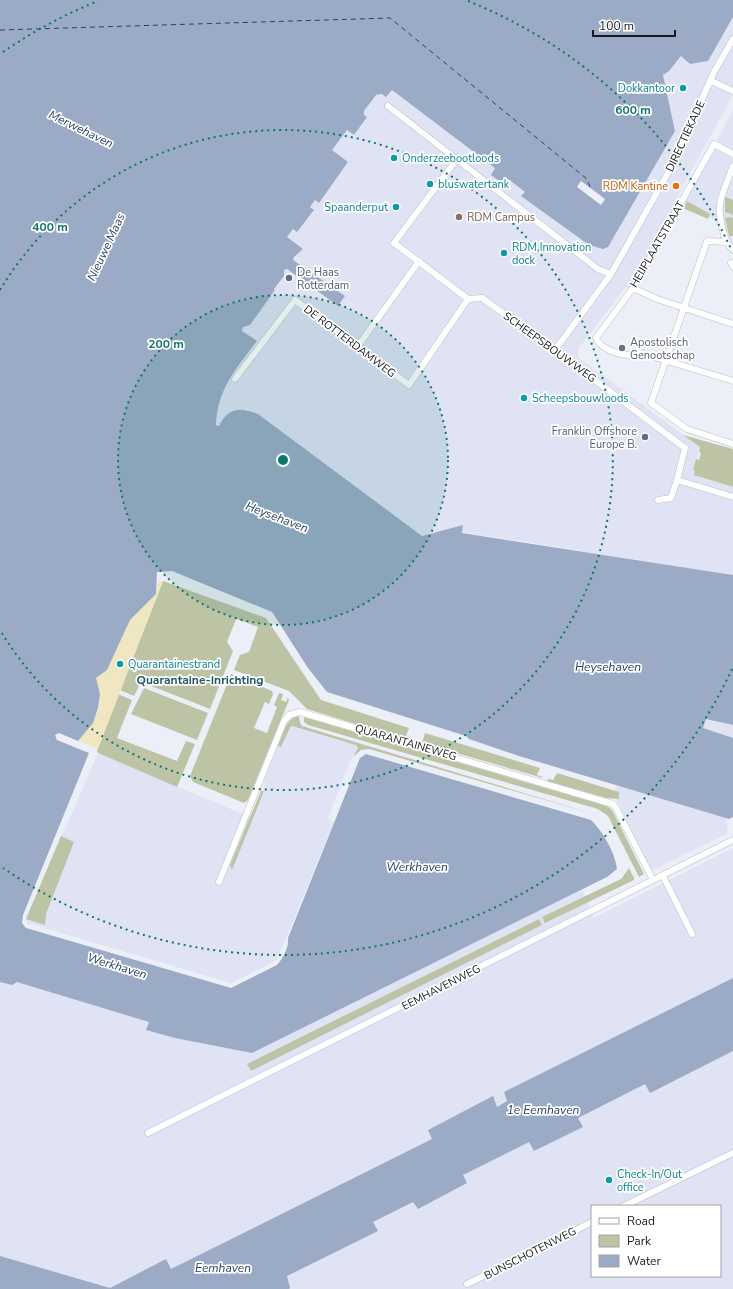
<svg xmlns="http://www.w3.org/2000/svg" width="733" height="1289" font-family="'Nunito Sans',sans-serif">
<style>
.built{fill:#e0e3f4;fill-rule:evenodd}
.green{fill:#bdc4a6}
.sand{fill:#f0e6c1}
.water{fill:#9babc5}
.pier{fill:#edeff8}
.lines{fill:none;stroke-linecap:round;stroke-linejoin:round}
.ferry{stroke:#294066;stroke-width:1;stroke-dasharray:5 4;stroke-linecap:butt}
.minor-casing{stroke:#bcbdc6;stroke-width:7}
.minor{stroke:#fff;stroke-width:6}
.ring{fill:none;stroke:#0f766e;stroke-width:2;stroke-dasharray:2 4}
.culture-dot{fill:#0f9aa8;stroke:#fff;stroke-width:1.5}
.food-dot{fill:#e8710a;stroke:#fff;stroke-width:1.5}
.education-dot{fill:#8d6e63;stroke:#fff;stroke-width:1.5}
.service-dot{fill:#5c6f8a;stroke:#fff;stroke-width:1.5}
.worship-dot{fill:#6b7280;stroke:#fff;stroke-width:1.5}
.labels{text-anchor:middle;stroke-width:3.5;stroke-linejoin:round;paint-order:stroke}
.culture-label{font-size:11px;fill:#0d838f;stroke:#fff;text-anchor:start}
.street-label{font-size:11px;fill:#17181b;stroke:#fff}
.food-label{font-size:11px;fill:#c56008;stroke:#fff;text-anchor:end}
.education-label{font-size:11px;fill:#785e54;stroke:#fff;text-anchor:start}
.service-label{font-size:11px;fill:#4e5e75;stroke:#fff;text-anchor:start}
.worship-label{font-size:11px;fill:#5b616d;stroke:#fff;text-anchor:start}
.water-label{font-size:12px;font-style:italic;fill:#294066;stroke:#fff}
.neighbourhood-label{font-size:12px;font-weight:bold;fill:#1f5762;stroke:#fff}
.centre{fill:#0f766e;stroke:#fff;stroke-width:2}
.ring-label{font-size:12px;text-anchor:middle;font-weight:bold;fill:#0f766e;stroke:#fff;stroke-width:3.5;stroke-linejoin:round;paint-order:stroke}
</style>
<rect width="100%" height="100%" fill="#edeff8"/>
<path class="built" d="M733 17V95L676 199 679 203 630 289 626 287 578 349V353L579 358 700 447 693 470 695 471 694 475 733 487V575L462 532 463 525 422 536 258 414 246 409 222 420 219 427 216 425 218 409 227 381 257 341 241 331 243 327 250 325 275 290 274 289 284 276V270L286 269 337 306 345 297 293 260 297 255 287 237 294 229 297 231 314 211 309 207 315 200 319 203 348 162 332 150 347 130 354 135 364 115V111L376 95 382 94 386 97 392 90 496 168 491 175 503 184 508 179 525 192 522 196 589 245 675 131 663 75 668 72 681 56 708 61Z
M733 110V246L731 245 725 225 682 204Z
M708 701 733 709V751L696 737Z
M291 726 356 745 358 747 347 769 328 819 334 822 277 960 231 983 27 923 26 919 98 753 252 818 264 789 265 778 278 746 281 747Z
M618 781 725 811 728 833 653 870 648 864 614 794Z
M733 848V1289H0V955L240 1034 577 878 594 918ZM592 1206H720V1276H592Z"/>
<path class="green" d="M725 197 733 200V215L725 212Z
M687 201 710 214 708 219 685 209 684 208Z
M730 217 733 218V236H729L725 218Z
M683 435 733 449V487L694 475 695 471 693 470 696 459 699 460 701 453 699 452 700 447Z
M163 581 266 618 321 700 409 728 406 736 411 738 410 741 307 709 289 691 234 670 240 655 249 652 258 627 236 619 227 642 233 651 210 709 141 682 134 696 120 690Z
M231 674 272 691 273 694 269 704 265 702 254 728 267 733 277 707 274 705 279 693 283 694 281 700 286 702 288 697 289 700 248 800 244 803 193 782 190 776Z
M144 688 208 713 197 740 131 714Z
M118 694 132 700 117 738 177 761 186 741 195 744 177 787 98 753 97 751Z
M299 716 300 723 302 726 600 816 369 749 361 750 353 757 358 748 356 745 292 726H291L281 747 278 746C283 735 285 718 299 716Z
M304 717 607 806 612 810 644 874 639 877 608 816 598 809 308 725 304 722Z
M425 733 540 768 537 775 543 777V778L422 743Z
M557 773 619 792V799L606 798 547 781 548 779 553 780Z
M261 791H264L232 870 230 865Z
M61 836 74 842 46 914 45 925 26 919Z
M629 868 634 878V880L545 923 542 917 621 879Z
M539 919 542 925 251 1071 247 1064Z"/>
<path class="sand" d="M163 581 98 749 78 741C89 728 102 712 100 693 99 688 96 683 96 678L107 670 130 620 156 594 158 582Z"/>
<path class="water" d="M0 0H733V17L708 61 690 64 681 56 669 71 663 75 675 131 608 247 603 249 589 245 521 196 525 192 508 179 503 184 491 175 495 168 392 90 386 97 382 94 376 95 364 111V115L367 117 354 135 347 130 332 150 348 162 319 203 315 200 310 207 314 210 297 232 293 229 287 237 303 249 294 257 293 260 345 296 338 306 287 269 284 270V276L274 289 275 290 250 325 243 327 242 331 257 341C236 369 218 388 216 425L219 426C228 407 241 407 258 414L422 536 463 525 462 533 733 575V725L706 719 703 728 733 738V817L729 819 519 756 469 739 466 736 327 692 308 668 272 612 172 571 157 572 156 594 130 620 107 670 96 678 100 694 98 708 93 723 78 741 59 733 55 735 57 740 89 753 23 915 22 923 26 928 231 988 277 965C283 958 289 948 288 938L360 758 366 754 591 820C603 832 615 852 617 869L607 877 252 1053 175 1038 146 1030 149 1022 17 982 12 985 0 982Z
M733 978V1051L650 1093 645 1084 578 1118 583 1127 534 1151 529 1142 463 1175 467 1183 418 1209 413 1202 373 1222 378 1231 287 1276 290 1288 289 1289H0V1256L110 1288 166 1259 171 1269 432 1139 428 1130 493 1096 497 1107 507 1101 504 1092Z"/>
<path class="pier" d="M581 181 605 199 601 205 577 187Z"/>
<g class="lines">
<path class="ferry" d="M0 30 390 18 587 179 590 187"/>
<g class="minor-casing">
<path id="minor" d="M711 81 733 91
M388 106 598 269 611 274
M733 154 714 144 633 288 596 338C599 348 619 355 629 355 633 355 637 353 641 353L733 381
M457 159 394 243 468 299
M733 166C729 177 724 188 721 199 717 212 723 242 733 250
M725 242 707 241 651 403 687 429 733 444
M731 263 733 267
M633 288 657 299 733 324
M358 346 419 261
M555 350 611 274 673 164 714 72 733 39
M235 379 295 300 409 385 468 299 482 298 555 350 685 448 677 480 733 497
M658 500 671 498 677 480
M663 876 692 934
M219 882 284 721 289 715 300 712 613 804 616 808 653 880
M148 1133 733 840
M624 1206 733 1153
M467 1284 592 1222"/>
</g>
<use href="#minor" class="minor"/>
</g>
<circle cx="283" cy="460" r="165" fill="#0f766e" fill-opacity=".12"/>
<g class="ring">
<circle cx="283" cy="460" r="165"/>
<path d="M0 290A330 330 0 1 1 0 630"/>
<path d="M732 669A495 495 0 0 1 3 868M3 52A495 495 0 0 1 98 1M468 1A495 495 0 0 1 732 251"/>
</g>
<g class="culture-dot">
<circle cx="683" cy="88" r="4"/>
<circle cx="394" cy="158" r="4"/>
<circle cx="430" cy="184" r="4"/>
<circle cx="396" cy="207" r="4"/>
<circle cx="504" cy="253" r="4"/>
<circle cx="524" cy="398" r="4"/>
<circle cx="120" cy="664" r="4"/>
<circle cx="609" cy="1180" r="4"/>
</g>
<circle class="food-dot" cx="676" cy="186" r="4"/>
<circle class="education-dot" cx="459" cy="217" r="4"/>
<g class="service-dot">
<circle cx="289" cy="278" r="4"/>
<circle cx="645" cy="437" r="4"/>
</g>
<circle class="worship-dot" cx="622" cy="348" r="4"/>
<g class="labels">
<g class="culture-label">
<text x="675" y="92" text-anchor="end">Dokkantoor</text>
<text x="402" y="162">Onderzeebootloods</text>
<text x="438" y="188">bluswatertank</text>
<text x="388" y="211" text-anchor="end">Spaanderput</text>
<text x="512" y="251">RDM Innovation<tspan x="512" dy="13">dock</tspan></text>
<text x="532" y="402">Scheepsbouwloods</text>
<text x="128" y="668">Quarantainestrand</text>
<text x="617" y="1178">Check-In/Out<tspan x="617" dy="13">office</tspan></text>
</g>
<g class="street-label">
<text transform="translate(685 136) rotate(-65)" y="4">DIRECTIEKADE</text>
<text transform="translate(657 244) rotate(-60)" y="4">HEIJPLAATSTRAAT</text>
<text transform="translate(350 341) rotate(37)" y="4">DE ROTTERDAMWEG</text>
<text transform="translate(550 347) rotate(36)" y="4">SCHEEPSBOUWWEG</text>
<text transform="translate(406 742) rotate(16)" y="4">QUARANTAINEWEG</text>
<text transform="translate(441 987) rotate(-27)" y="4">EEMHAVENWEG</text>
<text transform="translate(530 1253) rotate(-27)" y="4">BUNSCHOTENWEG</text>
</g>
<g class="food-label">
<text x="668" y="190">RDM Kantine</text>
</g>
<g class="education-label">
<text x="467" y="221">RDM Campus</text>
</g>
<g class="service-label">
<text x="297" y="276">De Haas<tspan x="297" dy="13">Rotterdam</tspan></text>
<text x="637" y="435" text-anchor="end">Franklin Offshore<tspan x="637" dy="13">Europe B.</tspan></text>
</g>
<g class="worship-label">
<text x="630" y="346">Apostolisch<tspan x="630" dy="13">Genootschap</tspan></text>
</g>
<g class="water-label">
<text transform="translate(81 129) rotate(26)" y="4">Merwehaven</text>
<text transform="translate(106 247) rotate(-65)" y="4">Nieuwe Maas</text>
<text transform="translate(277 517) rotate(21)" y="4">Heysehaven</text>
<text x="608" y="671">Heysehaven</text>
<text x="417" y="871">Werkhaven</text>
<text transform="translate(117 966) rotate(17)" y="4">Werkhaven</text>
<text x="543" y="1114">1e Eemhaven</text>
<text x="223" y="1272">Eemhaven</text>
</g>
<g class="neighbourhood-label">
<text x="200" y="684">Quarantaine-Inrichting</text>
</g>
</g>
<circle cx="283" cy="460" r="6" class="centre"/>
<g class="ring-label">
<text x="633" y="114">600 m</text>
<text x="50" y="231">400 m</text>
<text x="166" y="348">200 m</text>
</g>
<rect x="591" y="1205" width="130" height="72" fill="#ffffff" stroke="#a2a3a4"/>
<rect x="599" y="1218" width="20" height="6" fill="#ffffff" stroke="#a2a3a4"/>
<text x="627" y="1225" font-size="12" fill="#17181b">Road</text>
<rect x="599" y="1235" width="20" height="12" fill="#bdc4a6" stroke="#a2a3a4"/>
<text x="627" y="1245" font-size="12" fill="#17181b">Park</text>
<rect x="599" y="1255" width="20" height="12" fill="#9babc5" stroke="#a2a3a4"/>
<text x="627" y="1265" font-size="12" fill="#17181b">Water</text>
<path d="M593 30v6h82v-6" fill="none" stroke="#17181b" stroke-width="2"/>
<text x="599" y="30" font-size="12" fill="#17181b" stroke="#ffffff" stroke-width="3" paint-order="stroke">100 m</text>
</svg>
